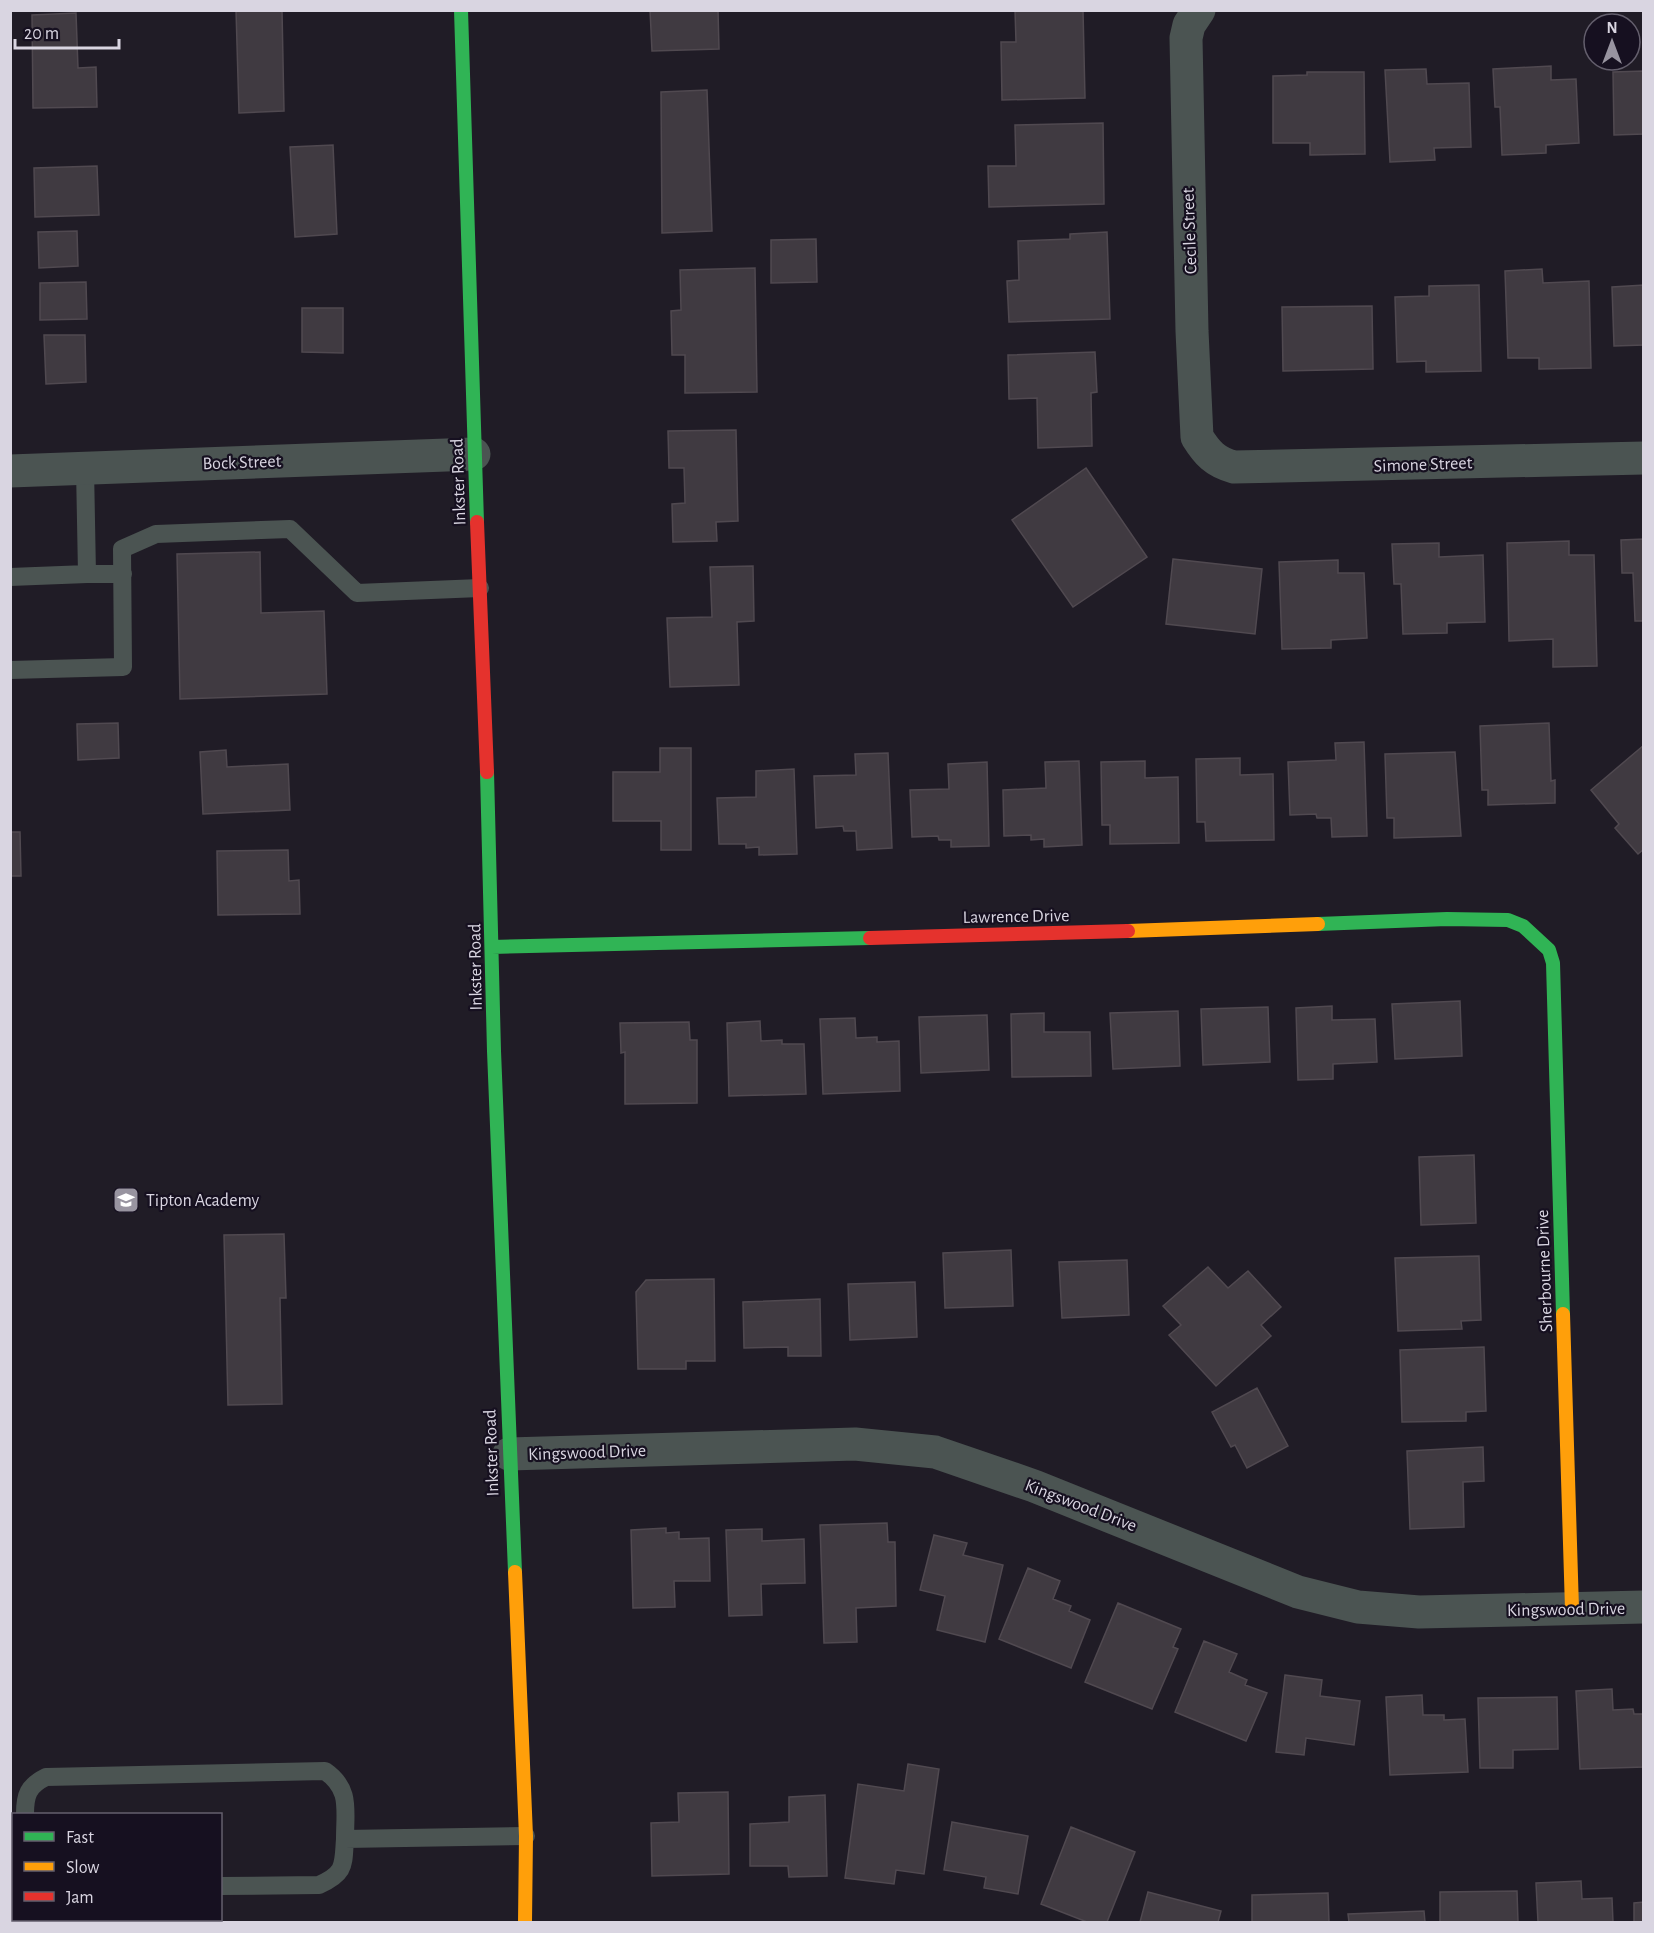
<svg xmlns="http://www.w3.org/2000/svg" width="1654" height="1933" font-family="'Alegreya Sans',sans-serif">
<style>
.building{fill:#403a41;stroke:#504950;stroke-width:1.5}
.lines{fill:none;stroke-linecap:round;stroke-linejoin:round}
.lane{stroke:#4b5452;stroke-width:18}
.street{stroke:#4b5452;stroke-width:33}
.fast{stroke:#30b455;stroke-width:14}
.slow{stroke:#ff9f0a;stroke-width:14}
.jam{stroke:#e5322d;stroke-width:14}
.labels{text-anchor:middle;stroke-width:4.5;stroke-linejoin:round;paint-order:stroke}
.street-label{font-size:18px;fill:#d9d5e1;stroke:#161020}
.poi-label{font-size:18px;fill:#d9d5e1;stroke:#161020;text-anchor:start}
</style>
<rect width="100%" height="100%" fill="#201c26"/>
<path class="building" d="M236 10H282L284 111 239 113Z
M650 10H718L719 49 652 51Z
M1015 10H1083L1085 98 1002 100 1001 42H1016Z
M76 13 78 68 96 67 97 107 33 108 32 15Z
M1551 66V80L1576 79 1579 143 1546 145V153L1502 155 1500 107H1495L1493 69Z
M1426 69 1427 84 1469 83 1471 147 1434 148 1435 160 1390 162 1385 70Z
M1644 71V134L1614 135 1613 72Z
M1307 72H1364L1365 154 1310 155V143H1273V76L1307 75Z
M707 90 712 231 662 233 661 92Z
M1103 123 1104 204 989 207 988 166H1016L1015 125Z
M333 145 337 234 295 237 290 147Z
M97 166 99 215 35 217 34 168Z
M77 231 78 266 39 268 38 232Z
M1107 232 1110 319 1009 322 1007 281 1019 280 1018 241 1070 239V234Z
M816 239 817 282 771 283V240Z
M755 268 757 392 685 393V355H672L671 311 681 310 680 270Z
M1542 269 1543 283 1589 281 1591 368 1539 369V358H1508L1505 271Z
M86 282 87 319 40 320V283Z
M1479 285 1481 371 1426 372V361L1397 362 1395 297 1429 296V286Z
M1644 285V345L1614 346 1612 287Z
M1372 306 1373 369 1283 371 1282 307Z
M302 308H343V353L302 352Z
M44 335H85L86 382 46 384Z
M1095 352 1097 392 1091 393 1092 446 1038 448 1037 398 1009 399 1008 355Z
M736 430 738 521 716 522 717 541 673 542 672 504 685 503 684 468H669L668 431Z
M1086 468 1147 557 1073 607 1012 520Z
M1644 539V621H1635L1633 573H1622L1621 540Z
M1569 541V555H1594L1597 666 1553 667V639L1509 641 1507 543Z
M1439 543V557L1483 555 1485 622 1447 623V633L1403 634 1401 584H1394L1392 544Z
M260 552 261 613 324 611 327 694 180 699 177 554Z
M1173 559 1262 569 1255 634 1166 624Z
M1338 560V573H1364L1367 638 1331 640V648L1282 649 1279 562Z
M753 566 754 621 737 622 739 685 670 687 667 618 712 617 710 567Z
M118 723 119 758 78 760 77 724Z
M1549 723 1551 781 1555 780V803L1488 805V790H1482L1480 726Z
M1364 742 1367 836 1332 837 1331 818H1317L1316 814 1290 815 1288 762 1336 760 1335 743Z
M1644 745V849L1638 854 1615 828 1619 824 1591 790Z
M660 748H691V850H661V821H613V772H660Z
M226 750 227 767 288 764 290 810 203 814 200 752Z
M1455 752 1461 836 1394 838V818H1387L1385 754Z
M888 753 892 848 857 850 856 831H844L843 826 816 828 814 776 856 775 855 754Z
M1240 758V775L1273 774 1274 840 1206 841 1205 822H1197L1196 759Z
M1079 761 1082 845 1044 847V839L1031 840V835L1004 836 1003 790 1046 788 1045 762Z
M1145 761V778L1178 777 1179 843 1110 844V825H1102L1101 762Z
M987 762 989 846 951 847V840H939L938 836 912 837 910 790 949 789 948 764Z
M794 769 797 854 759 855V847L746 848V844H719L717 798 756 797V771Z
M10 832H20L21 876H10Z
M288 850 289 881 299 880 300 914 218 915 217 851Z
M1460 1001 1462 1056 1395 1059 1392 1004Z
M1332 1006V1020L1375 1019 1377 1062 1333 1064V1079L1298 1080 1296 1008Z
M1268 1007 1270 1062 1203 1065 1201 1009Z
M1178 1011 1180 1066 1113 1069 1110 1013Z
M1044 1013V1032H1090L1091 1076 1012 1077 1011 1014Z
M987 1015 989 1070 921 1073 919 1017Z
M855 1018 856 1038 877 1037V1042L899 1041 900 1091 823 1094 820 1019Z
M760 1021 761 1041 782 1040V1044H804L806 1094 729 1096 727 1023Z
M689 1022 690 1040H697V1103L625 1104V1052L621 1053 620 1023Z
M1474 1155 1476 1223 1421 1225 1419 1157Z
M284 1234 286 1298H280L282 1404 228 1405 224 1235Z
M1011 1250 1013 1306 945 1308 943 1253Z
M1479 1256 1481 1320 1461 1321 1462 1329 1398 1331 1395 1258Z
M1127 1260 1129 1315 1062 1318 1059 1262Z
M1208 1267 1228 1288 1248 1271 1281 1307 1261 1325 1271 1336 1216 1386 1169 1335 1181 1325 1163 1306Z
M714 1279 715 1361H686V1369H638L636 1292 646 1280Z
M915 1282 917 1337 850 1340 848 1284Z
M820 1299 821 1356H788V1347L744 1348 743 1302Z
M1484 1347 1486 1411 1466 1412V1421L1402 1422 1400 1350Z
M1257 1388 1288 1446 1247 1468 1235 1445 1231 1447 1212 1412Z
M1483 1447 1484 1481 1463 1482 1464 1527 1410 1529 1407 1451Z
M887 1523 888 1542H895L896 1606 856 1608 857 1642 824 1643 820 1525Z
M666 1528V1533L679 1532V1539L709 1538 710 1581H674L675 1607 633 1608 631 1530Z
M762 1529V1541L804 1539 805 1583 761 1584 762 1615 729 1616 726 1530Z
M934 1535 967 1543 963 1555 1003 1565 985 1642 937 1630 945 1596 920 1590Z
M1028 1568 1060 1581 1053 1599 1071 1606 1069 1611 1090 1620 1071 1668 999 1639Z
M1118 1603 1181 1629 1173 1647 1178 1649 1152 1709 1085 1682Z
M1204 1641 1237 1654 1229 1672 1247 1680 1245 1685 1267 1693 1246 1741 1175 1712Z
M1285 1675 1322 1680 1320 1696 1360 1701 1354 1745 1306 1738 1304 1755 1276 1752Z
M1612 1689 1613 1710 1633 1709 1634 1714H1644V1767L1580 1769 1576 1691Z
M1422 1695 1423 1715H1444V1720L1465 1719 1468 1772 1390 1775 1386 1697Z
M1557 1697 1558 1749 1513 1750V1768H1480L1478 1698Z
M908 1764 939 1769 924 1874 896 1870 894 1884 845 1878 858 1784 904 1791Z
M728 1792 729 1874 652 1876 651 1823 679 1822 678 1793Z
M825 1795 827 1876 789 1877 788 1866H750V1824L789 1822V1797Z
M952 1822 1028 1836 1018 1894 984 1888 986 1877 944 1870Z
M1071 1827 1135 1852 1107 1922H1087L1041 1904Z
M1581 1881 1582 1899 1612 1898 1613 1922H1538L1536 1883Z
M1517 1891 1518 1922H1440V1892Z
M1148 1892 1221 1911 1218 1922H1140Z
M1328 1893 1329 1922H1252V1895Z
M1644 1902V1922H1634V1903Z
M1424 1911 1425 1922H1349L1348 1914Z"/>
<g class="lines">
<path class="lane" d="M87 574H123
M10 577 87 574 85 468
M10 670 123 667 122 549 156 534 290 529 357 593 480 588
M25 1814C25 1795 28 1786 46 1777L325 1771C351 1789 345 1809 345 1839
M220 1886 319 1885C346 1873 343 1865 345 1839L526 1836
M28 1920V1922"/>
<path class="street" d="M1199 10 1189 25 1186 38 1192 331 1197 437C1207 453 1215 462 1234 467L1644 458
M10 471 474 454
M509 1454 855 1444 935 1452 1034 1486 1298 1592 1358 1607 1419 1612 1644 1607"/>
<path class="fast" d="M461 10 477 522
M487 772 494 1051 515 1572
M1318 924 1447 919 1508 920 1523 926 1549 950 1553 963 1563 1314
M492 947 870 938"/>
<path class="slow" d="M1128 931 1318 924
M1563 1314 1572 1609
M515 1572 526 1836 525 1922"/>
<path class="jam" d="M477 522 487 772
M870 938 1128 931"/>
</g>
<defs>
<g id="school-square" transform="scale(1.35)"><rect x="-9" y="-9" width="18" height="18" rx="4" fill="#9894a0" stroke="#161020"/><path d="M0-5L7-2L0 1L-7-2ZM-4 1L0 2.5L4 1V4Q0 6-4 4Z" fill="#fff"/></g>
</defs>
<g fill-rule="evenodd">
<use href="#school-square" x="126" y="1200"/>
</g>
<g class="labels">
<g class="street-label">
<text transform="translate(1189 231) rotate(-92)" y="6">Cecile Street</text>
<text transform="translate(242 462) rotate(-2)" y="6">Bock Street</text>
<text transform="translate(1423 464) rotate(-2)" y="6">Simone Street</text>
<text transform="translate(458 482) rotate(-92)" y="6">Inkster Road</text>
<text transform="translate(1016 916) rotate(-1)" y="6">Lawrence Drive</text>
<text transform="translate(475 967) rotate(-91)" y="6">Inkster Road</text>
<text transform="translate(1544 1271) rotate(-92)" y="6">Sherbourne Drive</text>
<text transform="translate(587 1452) rotate(-2)" y="6">Kingswood Drive</text>
<text transform="translate(491 1453) rotate(-92)" y="6">Inkster Road</text>
<text transform="translate(1081 1505) rotate(21)" y="6">Kingswood Drive</text>
<text transform="translate(1566 1609) rotate(-1)" y="6">Kingswood Drive</text>
</g>
<g class="poi-label">
<text x="146" y="1206">Tipton Academy</text>
</g>
</g>
<rect width="1654" height="1933" fill="none" stroke="#d9d5e1" stroke-width="24"/>
<rect x="12" y="1813" width="210" height="108" fill="#161020" stroke="#645f6d" stroke-width="1.5"/>
<rect x="24" y="1832" width="30" height="9" fill="#30b455" stroke="#645f6d" stroke-width="1.5"/>
<text x="66" y="1843" font-size="18" fill="#d9d5e1">Fast</text>
<rect x="24" y="1862" width="30" height="9" fill="#ff9f0a" stroke="#645f6d" stroke-width="1.5"/>
<text x="66" y="1873" font-size="18" fill="#d9d5e1">Slow</text>
<rect x="24" y="1892" width="30" height="9" fill="#e5322d" stroke="#645f6d" stroke-width="1.5"/>
<text x="66" y="1903" font-size="18" fill="#d9d5e1">Jam</text>
<g transform="translate(1612 42)"><circle r="28" fill="#161020" stroke="#645f6d" stroke-width="1.5"/>
<path d="M0-4.5L10 22L0 15L-10 22Z" fill="#9894a0"/>
<text y="-9" font-size="16" font-weight="bold" text-anchor="middle" fill="#d9d5e1">N</text>
</g>
<path d="M15 39v9h104v-9" fill="none" stroke="#d9d5e1" stroke-width="3"/>
<text x="24" y="39" font-size="18" fill="#d9d5e1" stroke="#161020" stroke-width="4.5" paint-order="stroke">20 m</text>
</svg>
